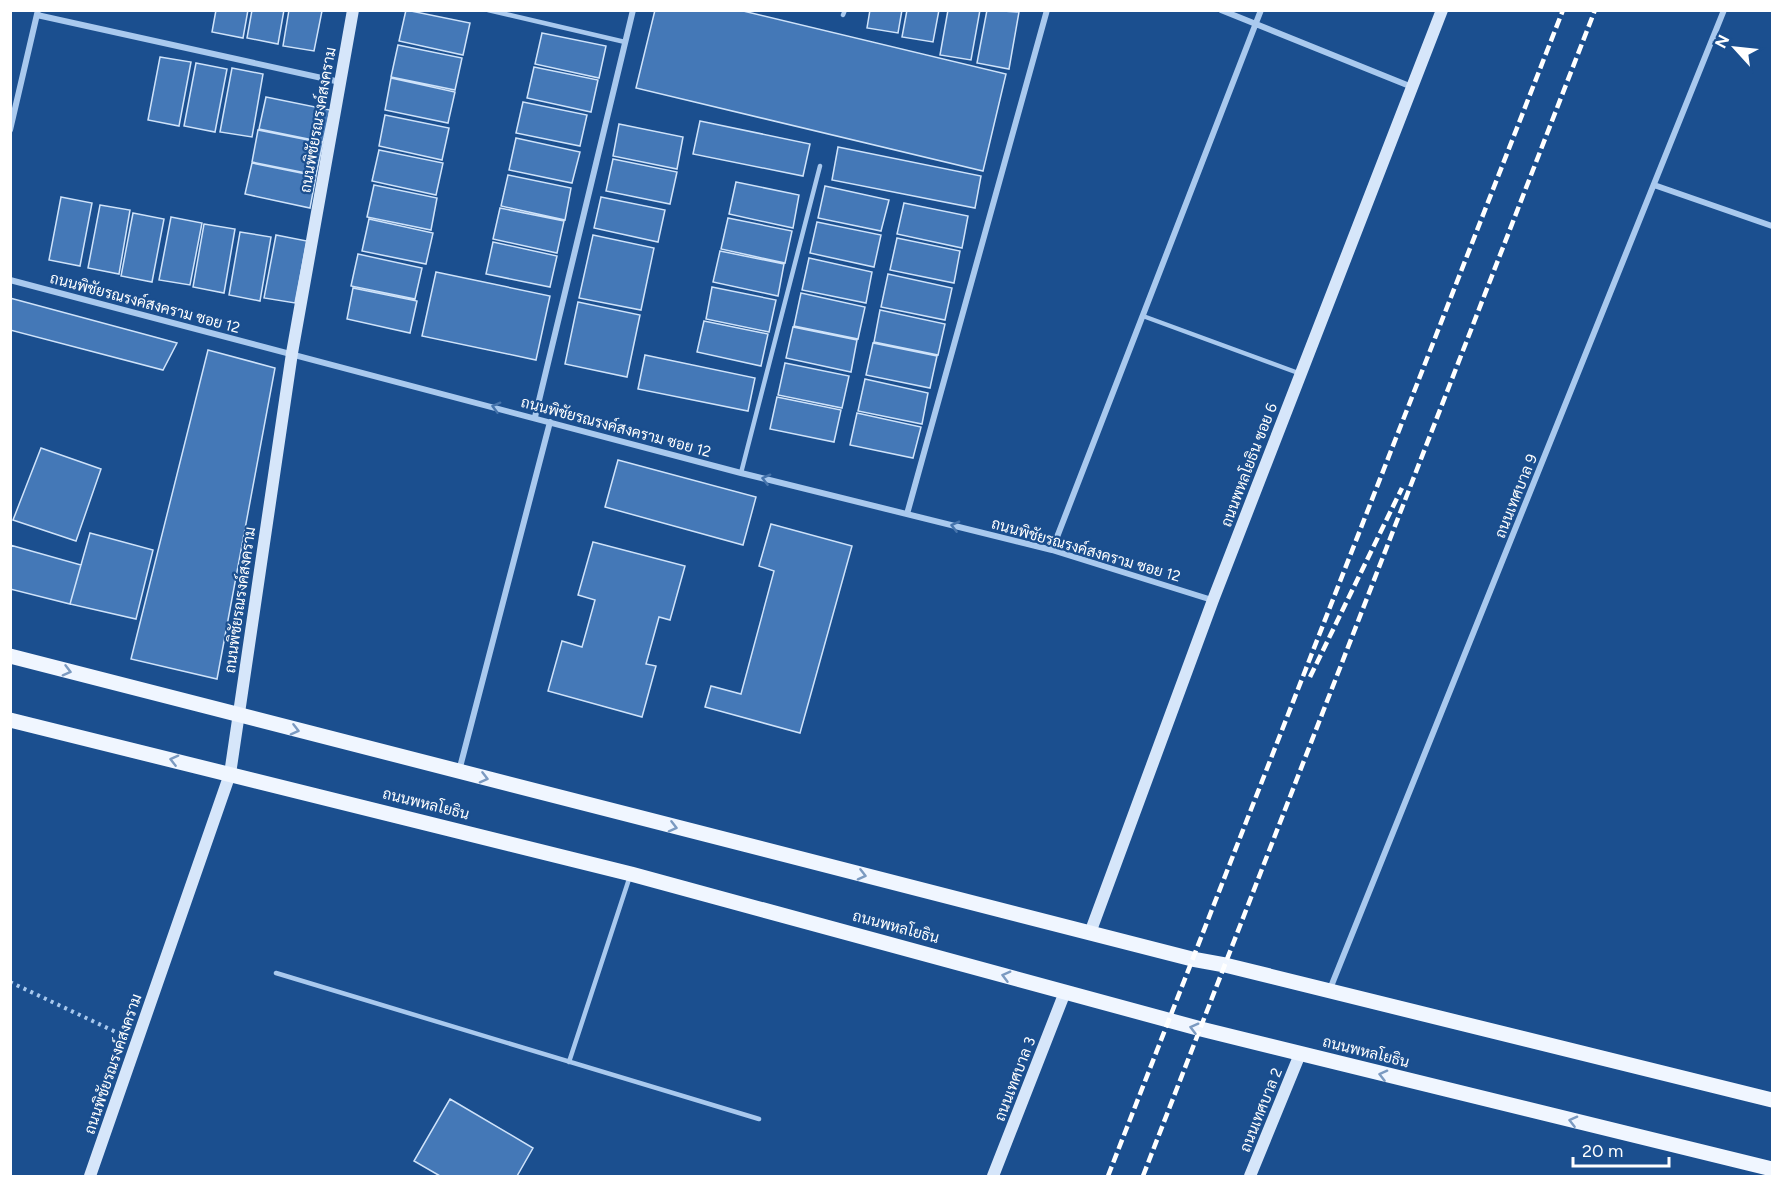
<svg xmlns="http://www.w3.org/2000/svg" width="1783" height="1187" font-family="Figtree,Sarabun,sans-serif">
<style>
.building{fill:#4478b7;stroke:#cfe3fa;stroke-width:1.5}
.lines{fill:none;stroke-linecap:round;stroke-linejoin:round}
.path{stroke:#a9c9ee;stroke-width:4;stroke-dasharray:3 4.5;stroke-linecap:butt}
.lane{stroke:#a9c9ee;stroke-width:4.5}
.street{stroke:#a9c9ee;stroke-width:6}
.secondary{stroke:#d6e6fa;stroke-width:12}
.primary{stroke:#f0f6ff;stroke-width:15}
.rail{stroke:#fff;stroke-width:4.5;stroke-dasharray:10 4.5;stroke-linecap:butt}
.oneway{stroke:#4674ac}
.oneway2{stroke:#7b9ac1}
.labels{text-anchor:middle;stroke-width:4.5;stroke-linejoin:round;paint-order:stroke}
.street-label{font-size:15px;fill:#fff;stroke:#1b4f8f}
</style>
<rect width="100%" height="100%" fill="#1b4f8f"/>
<path class="building" d="M216 10H248L243 38 212 32Z
M252 10H284L278 44 247 38Z
M289 10 322 11 314 51 283 46Z
M406 10 470 23 463 55 399 41Z
M655 10H739L1006 74 983 171 636 88Z
M870 10H902L898 33 867 28Z
M907 10H939L933 42 902 37Z
M948 10H980L971 60 940 55Z
M987 10 1019 12 1009 69 977 63Z
M542 33 606 46 599 78 535 64Z
M398 45 462 58 455 90 391 77Z
M160 57 191 62 179 126 148 120Z
M196 63 227 69 215 132 184 126Z
M534 67 598 80 591 112 527 98Z
M232 68 263 74 252 137 220 132Z
M391 78 455 92 448 123 385 110Z
M266 97 330 110 323 142 259 129Z
M523 102 587 115 580 146 516 133Z
M385 115 449 128 442 160 379 146Z
M700 121 810 144 803 176 693 154Z
M619 124 683 137 677 169 613 156Z
M258 130 323 143 316 175 252 162Z
M516 138 580 152 572 183 509 170Z
M838 147 981 176 975 208 832 180Z
M379 150 443 163 436 195 372 181Z
M613 159 677 172 670 204 606 191Z
M252 163 316 176 310 208 245 194Z
M508 175 571 188 565 220 501 206Z
M736 182 799 195 793 228 729 214Z
M374 185 437 198 431 230 367 217Z
M825 186 889 200 881 231 818 218Z
M61 197 92 203 80 266 49 260Z
M601 197 665 210 658 242 594 228Z
M904 203 968 216 962 248 897 234Z
M100 205 130 210 119 274 88 268Z
M500 208 564 221 557 253 493 239Z
M133 213 164 219 152 282 121 276Z
M171 217 202 223 190 285 159 280Z
M728 218 792 231 785 263 721 249Z
M369 219 433 233 426 264 362 251Z
M817 222 881 235 874 267 810 253Z
M204 224 235 229 224 293 193 287Z
M240 232 271 237 260 301 229 295Z
M276 235 307 241 295 303 264 298Z
M593 235 654 248 641 310 579 298Z
M897 238 960 251 954 283 890 270Z
M493 242 557 256 550 287 486 274Z
M720 251 784 264 778 296 713 282Z
M358 254 422 268 415 299 351 286Z
M809 258 872 272 866 303 802 290Z
M436 272 550 296 536 360 422 336Z
M888 274 952 288 945 320 881 307Z
M712 287 776 300 769 332 706 319Z
M353 288 417 301 410 333 347 319Z
M801 293 865 307 858 339 794 326Z
M10 298 177 343 163 370 10 330Z
M578 302 640 315 627 377 565 364Z
M880 310 945 324 938 355 874 342Z
M704 321 768 334 761 366 697 352Z
M793 327 857 340 851 372 786 358Z
M873 343 937 356 930 388 866 375Z
M208 350 275 368 217 679 131 659Z
M645 355 755 378 748 411 638 389Z
M785 363 849 376 842 408 778 395Z
M865 379 928 393 922 424 858 411Z
M777 397 841 410 834 442 770 429Z
M857 413 921 427 913 458 850 445Z
M41 448 101 469 76 541 13 520Z
M618 460 756 497 743 545 605 507Z
M771 524 852 546 800 733 705 707 711 686 741 694 774 571 759 566Z
M90 533 153 550 136 619 70 604Z
M593 542 685 566 670 620 659 617 646 664 656 666 642 717 548 691 562 641 582 647 595 600 578 595Z
M10 545 81 565 70 604 10 589Z
M450 1099 533 1148 517 1176H440L414 1161Z"/>
<g class="lines">
<path class="path" d="M10 982 118 1033"/>
<path class="lane" d="M488 10 625 42
M843 15 845 10
M1143 316 1301 374
M741 473 820 166
M276 973 759 1119
M569 1062 630 876"/>
<path class="street" d="M1221 10 1412 87
M37 15 340 82
M10 130 38 10
M1654 185 1772 226
M10 280 741 473 1052 550 1212 600
M535 417 633 10
M907 514 1047 10
M1052 550 1261 10
M459 771 550 422
M1330 989 1724 10"/>
<path class="secondary" d="M1090 933 1213 600 1442 10
M90 1176 230 774 292 353 353 10
M993 1176 1065 992
M1250 1176 1300 1054"/>
<path class="primary" d="M10 656 1192 959 1225 965 1772 1100
M10 720 631 874 1201 1029 1772 1169"/>
<path class="rail" d="M1310 677 1402 488
M1108 1176 1563 10
M1143 1176 1595 10"/>
</g>
<defs><path id="oneway-chevron" d="M-2-3.5L2.5 0L-2 3.5" fill="none" stroke-width="1.6" stroke-linecap="round" stroke-linejoin="round" transform="scale(1.5)"/></defs>
<g class="oneway">
<use href="#oneway-chevron" transform="translate(496 407) rotate(-165)"/>
<use href="#oneway-chevron" transform="translate(766 479) rotate(-166)"/>
<use href="#oneway-chevron" transform="translate(955 526) rotate(-166)"/>
</g>
<g class="oneway2">
<use href="#oneway-chevron" transform="translate(67 671) rotate(15)"/>
<use href="#oneway-chevron" transform="translate(295 730) rotate(14)"/>
<use href="#oneway-chevron" transform="translate(174 760) rotate(-166)"/>
<use href="#oneway-chevron" transform="translate(484 778) rotate(14)"/>
<use href="#oneway-chevron" transform="translate(673 827) rotate(14)"/>
<use href="#oneway-chevron" transform="translate(862 875) rotate(14)"/>
<use href="#oneway-chevron" transform="translate(1006 976) rotate(-165)"/>
<use href="#oneway-chevron" transform="translate(1194 1028) rotate(-165)"/>
<use href="#oneway-chevron" transform="translate(1383 1075) rotate(-166)"/>
<use href="#oneway-chevron" transform="translate(1573 1121) rotate(-166)"/>
</g>
<g class="labels">
<g class="street-label">
<text transform="translate(318 120) rotate(-80)" y="5">ถนนพิชัยรณรงค์สงคราม</text>
<text transform="translate(145 303) rotate(15)" y="5">ถนนพิชัยรณรงค์สงคราม ซอย 12</text>
<text transform="translate(616 427) rotate(15)" y="5">ถนนพิชัยรณรงค์สงคราม ซอย 12</text>
<text transform="translate(1249 465) rotate(-69)" y="5">ถนนพหลโยธิน ซอย 6</text>
<text transform="translate(1516 496) rotate(-68)" y="5">ถนนเทศบาล 9</text>
<text transform="translate(1086 550) rotate(16)" y="5">ถนนพิชัยรณรงค์สงคราม ซอย 12</text>
<text transform="translate(240 600) rotate(-82)" y="5">ถนนพิชัยรณรงค์สงคราม</text>
<text transform="translate(426 804) rotate(14)" y="5">ถนนพหลโยธิน</text>
<text transform="translate(896 927) rotate(15)" y="5">ถนนพหลโยธิน</text>
<text transform="translate(1366 1052) rotate(14)" y="5">ถนนพหลโยธิน</text>
<text transform="translate(113 1064) rotate(-71)" y="5">ถนนพิชัยรณรงค์สงคราม</text>
<text transform="translate(1015 1079) rotate(-69)" y="5">ถนนเทศบาล 3</text>
<text transform="translate(1261 1110) rotate(-68)" y="5">ถนนเทศบาล 2</text>
</g>
</g>
<rect width="1783" height="1187" fill="none" stroke="#ffffff" stroke-width="24"/>
<g transform="translate(1735 48) rotate(297)" stroke="#1b4f8f" stroke-width="4.5" paint-order="stroke">
<path d="M0-4.5L10 22L0 15L-10 22Z" fill="#ffffff"/>
<text y="-9" font-size="16" font-weight="bold" text-anchor="middle" fill="#ffffff">N</text>
</g>
<path d="M1573 1157v9h96v-9" fill="none" stroke="#ffffff" stroke-width="3"/>
<text x="1582" y="1157" font-size="18" fill="#ffffff" stroke="#1b4f8f" stroke-width="4.5" paint-order="stroke">20 m</text>
</svg>
